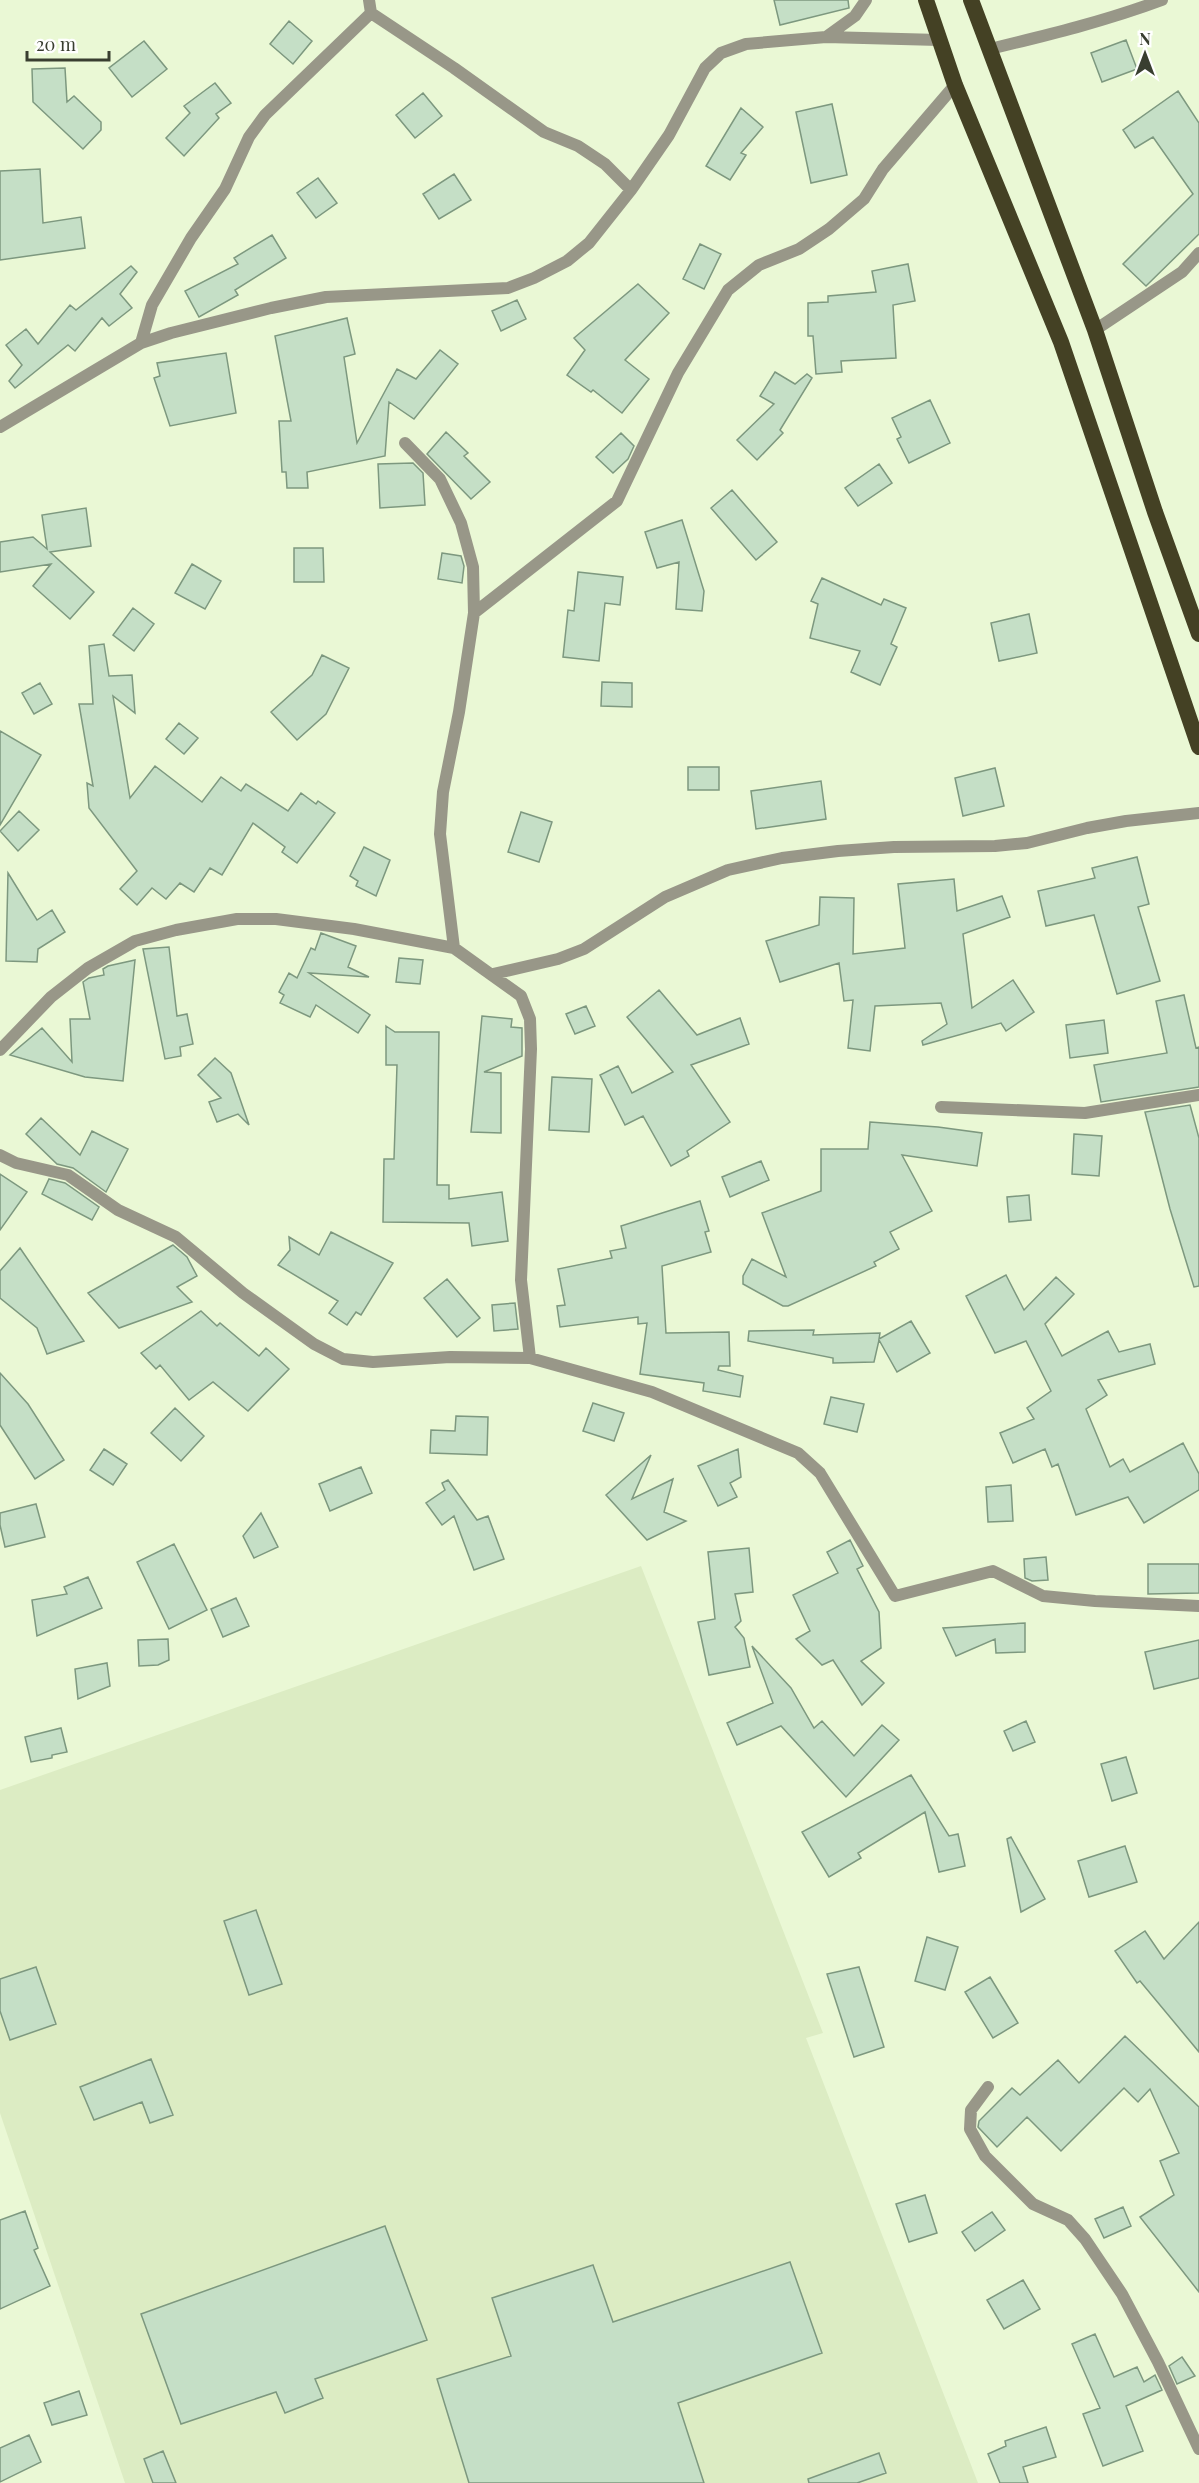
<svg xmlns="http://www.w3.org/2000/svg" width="1199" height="2483" font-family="'Playfair Display',serif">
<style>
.built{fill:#dcecc3}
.building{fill:#c5dfc6;stroke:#7d987f;stroke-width:1.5}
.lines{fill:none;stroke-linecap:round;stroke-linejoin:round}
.minor{stroke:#989788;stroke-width:12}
.trunk{stroke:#444124;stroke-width:16}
</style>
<rect width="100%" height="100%" fill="#eaf8d5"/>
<path class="built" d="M641 1566 823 2033 806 2038 978 2483H125L0 2113V1790Z"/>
<path class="building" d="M774 0H848L849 8 780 25Z
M289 21 312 41 293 64 270 44Z
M1126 40 1137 69 1102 82 1091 53Z
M144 41 167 69 132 97 109 68Z
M65 68 67 102 74 96 101 122V130L83 149 33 102 32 69Z
M215 83 231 103 216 114 219 118 184 156 166 138 190 113 184 106Z
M1178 91 1199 123V234L1146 286 1123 264 1193 194 1153 137 1135 148 1123 130Z
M423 93 442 116 415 138 396 115Z
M832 104 847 175 811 183 796 112Z
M741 108 763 127 741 153 746 155 730 180 706 166Z
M40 169 43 223 81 217 85 248 0 260V171Z
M454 174 471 200 439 219 423 194Z
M318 178 337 203 316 218 297 193Z
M272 235 286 258 235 290 238 295 199 317 185 291 238 264 234 258Z
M700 244 721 254 704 289 683 279Z
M908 264 915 301 893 305 896 358 841 361 842 372 816 374 813 336H808V303L828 302V296L876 292 872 271Z
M131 266 137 272 120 294 132 308 109 326 102 318 75 351 68 345 15 388 9 381 22 365 6 345 26 329 38 344 70 305 76 310Z
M638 284 669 313 625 360 649 379 622 413 593 390 591 392 567 375 585 350 574 338Z
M517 300 526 319 501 331 492 311Z
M347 318 355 354 344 357 357 443 397 369 416 379 440 350 458 364 414 419 389 402 385 456 307 472 308 488H287L286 472H282L279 421H291L275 336Z
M226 353 236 413 170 426 154 378 160 376 157 363Z
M775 372 795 384 807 374 812 378 780 430 783 433 757 460 737 440 774 404 760 396Z
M930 400 950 443 909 463 897 439 901 437 892 418Z
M446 432 468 453 464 456 490 482 471 499 427 454Z
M621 433 634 446 628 459 613 473 596 457Z
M413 463 423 473 425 505 380 508 378 464Z
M879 464 892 483 858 506 845 488Z
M732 490 777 542 756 560 711 508Z
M86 508 91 546 50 552 94 592 70 619 33 586 51 564 0 572V542L33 537 47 549 42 515Z
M682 520 704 591 702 611 676 609 679 562 657 568 645 532Z
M294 548H323L324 582H294Z
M442 553 461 556 464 566 462 583 438 579Z
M192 564 221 581 205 609 175 593Z
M578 572 623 577 620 605 605 603 599 661 563 657 568 610 574 611Z
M822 578 881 605 884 599 906 608 891 644 897 647 880 685 851 672 860 651 810 638 818 604 811 601Z
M133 608 154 624 134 651 113 635Z
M1029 614 1037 653 999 661 991 623Z
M104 644 109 676 132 675 135 713 113 696 130 798 155 766 202 802 221 777 241 791 246 784 288 811 301 793 316 804 318 801 335 813 297 863 282 852 285 847 253 823 222 875 210 868 194 892 180 883 166 899 152 888 137 905 120 889 137 871 89 808 87 783 93 786 79 704H93L89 646Z
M322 655 349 668 326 714 297 740 271 712 312 675Z
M602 682 632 683V707L601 706Z
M40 683 52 704 34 714 22 693Z
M179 723 198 738 184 754 166 739Z
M0 731 41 755 0 825Z
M688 767H719V790H688Z
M995 768 1004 806 963 816 955 778Z
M821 781 826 819 756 829 751 791Z
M19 811 39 830 18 851 0 831Z
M521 812 552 822 539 862 508 852Z
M364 847 390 860 376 896 356 886 358 881 350 876Z
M1137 857 1149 904 1138 907 1160 981 1117 994 1094 915 1046 926 1038 891 1095 878 1092 868Z
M8 873 37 920 52 910 65 932 38 949 37 962 6 961Z
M954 879 957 911 1002 896 1010 917 963 934 972 1008 1013 980 1034 1012 1006 1031 1001 1023 923 1045 922 1041 947 1024 941 1003 875 1006 870 1051 848 1048 853 1000 844 1001 839 963 780 982 766 941 819 925 820 897 854 898 853 954 905 948 898 884Z
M321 933 356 946 348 967 369 977 309 973 370 1015 358 1033 316 1005 310 1017 280 1003 284 995 279 992 289 973 297 978 311 948 315 950Z
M169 947 177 1016 187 1014 193 1044 180 1047 181 1056 165 1059 143 949Z
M399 958 423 960 420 984 396 982Z
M135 960 123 1081 85 1077 10 1055 42 1028 72 1062 70 1019H90L83 982 89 978 104 975 103 969 108 966Z
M659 990 697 1035 740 1018 749 1044 691 1065 730 1122 687 1151 689 1156 671 1166 643 1116 625 1125 600 1075 618 1066 632 1093 673 1072 627 1017Z
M1184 995 1196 1048 1199 1047V1087L1101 1102 1094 1065 1167 1053 1156 1001Z
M586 1006 595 1026 575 1034 566 1014Z
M482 1016 512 1019 511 1027 522 1028V1056L484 1072 501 1073V1133L471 1132Z
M1104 1020 1108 1053 1070 1058 1066 1025Z
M386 1026 395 1032H439L437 1185H449V1199L502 1192 508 1241 472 1246 469 1223 383 1222 384 1159H394L397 1065H386Z
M215 1058 231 1073 249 1125 238 1114 217 1122 209 1102 221 1098 198 1075Z
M552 1077 592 1079 589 1132 549 1130Z
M1190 1105 1199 1138V1286L1194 1287 1170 1209 1145 1112Z
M41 1118 80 1155 92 1131 128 1149 106 1192 73 1168 57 1164 26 1134Z
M870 1122 938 1127 982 1133 977 1166 902 1155 932 1211 890 1232 899 1249 874 1262 876 1266 788 1306H783L743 1284V1276L752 1259 786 1277 762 1213 821 1191V1149H868Z
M1074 1134 1102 1136 1099 1176 1072 1174Z
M761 1161 769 1180 730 1197 722 1177Z
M0 1174 27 1192 0 1230Z
M49 1179 65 1183 99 1207 92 1220 42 1194Z
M1029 1195 1031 1220 1009 1222 1007 1197Z
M700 1201 709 1231 705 1232 711 1252 662 1266 666 1333 729 1332 730 1366H719L718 1370 743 1376 740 1397 703 1391 704 1383 640 1374 647 1323 638 1324V1317L560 1327 557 1306 565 1305 558 1269 612 1258 610 1251 626 1248 621 1226Z
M331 1232 393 1263 361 1315 356 1312 347 1325 329 1313 338 1301 278 1265 290 1250 289 1237 319 1255Z
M173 1245 187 1257 197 1276 177 1287 192 1302 119 1328 88 1293Z
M20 1248 61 1308 84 1341 47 1354 37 1328 0 1298V1271Z
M1006 1275 1024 1310 1056 1277 1074 1294 1045 1324 1062 1356 1108 1331 1119 1352 1150 1344 1155 1364 1098 1380 1107 1395 1086 1409 1110 1467 1123 1459 1130 1472 1183 1443 1199 1474V1490L1144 1523 1128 1497 1076 1515 1058 1464 1052 1467 1045 1449 1013 1463 1000 1433 1034 1419 1027 1408 1051 1391 1026 1341 995 1353 966 1296Z
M447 1279 480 1318 457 1337 424 1298Z
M515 1303 518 1329 494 1331 492 1305Z
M201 1311 217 1326 220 1323 259 1356 266 1348 289 1369 248 1411 213 1382 189 1400 160 1365 156 1369 141 1353Z
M911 1321 930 1353 897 1372 879 1340 874 1362 833 1363V1358L748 1341 749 1331 814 1330 813 1335 880 1333 879 1339Z
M0 1373 28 1404 64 1460 35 1479 0 1425Z
M831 1397 864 1404 857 1432 824 1424Z
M593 1403 624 1413 614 1441 583 1431Z
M175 1408 204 1436 181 1461 151 1433Z
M456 1416 488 1417 487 1455 430 1453 431 1430 455 1431Z
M104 1449 127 1464 113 1485 90 1470Z
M738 1449 741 1477 730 1483 737 1497 718 1506 698 1466Z
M651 1455 632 1499 673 1479 664 1512 686 1521 647 1540 606 1495Z
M361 1467 372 1493 330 1511 319 1484Z
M448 1480 477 1520 488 1516 504 1559 474 1570 454 1516 442 1525 426 1503 445 1490 442 1483Z
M1011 1485 1013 1521 988 1522 986 1487Z
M36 1504 45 1537 5 1547 0 1525V1513Z
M261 1513 278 1547 254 1558 243 1536Z
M850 1540 863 1566 857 1569 879 1612 881 1648 861 1661 884 1683 862 1705 833 1660 822 1665 796 1639 810 1631 793 1595 838 1573 827 1552Z
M174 1544 207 1610 169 1629 137 1562Z
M749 1548 753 1592 735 1594 741 1621 735 1627 744 1638 750 1667 709 1675 698 1622 715 1619 708 1552Z
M1046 1557 1048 1580 1032 1581 1025 1578 1024 1559Z
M1148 1564H1199V1593L1148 1594Z
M88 1577 102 1608 37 1636 32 1600 67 1594 64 1587Z
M236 1598 249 1626 223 1637 211 1609Z
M1025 1623V1652L996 1653 995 1639 956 1656 943 1628Z
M168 1639 169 1660 158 1665 139 1666 138 1640Z
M1199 1640V1678L1154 1689 1145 1652Z
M752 1646 791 1688 814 1728 822 1721 854 1756 882 1725 899 1740 846 1797 781 1726 737 1745 727 1723 773 1703Z
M107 1663 110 1686 78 1699 75 1669Z
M1026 1721 1035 1742 1013 1751 1004 1731Z
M61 1728 67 1752 52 1755V1758L31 1762 25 1737Z
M1126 1757 1137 1793 1112 1801 1101 1764Z
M911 1775 949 1836 958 1834 965 1866 939 1872 925 1812 858 1853 861 1858 829 1877 802 1832Z
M1011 1837 1045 1899 1021 1912 1007 1839Z
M1125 1846 1137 1882 1089 1897 1078 1861Z
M256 1910 282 1984 249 1995 224 1921Z
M1199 1922V2052L1140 1981 1137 1983 1115 1951 1145 1931 1164 1959Z
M927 1937 958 1947 945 1990 915 1981Z
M36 1967 56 2024 10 2040 0 2011V1979Z
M859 1967 884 2047 854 2057 827 1974Z
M990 1977 1018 2023 993 2038 965 1992Z
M1125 2036 1199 2107V2292L1140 2217 1174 2195 1160 2161 1179 2153 1150 2089 1138 2102 1124 2088 1061 2151 1027 2117 997 2147 978 2127 979 2121 1012 2088 1020 2095 1058 2060 1079 2083Z
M151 2059 173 2115 150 2123 142 2102 94 2120 80 2087Z
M925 2195 937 2233 909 2242 896 2204Z
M1123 2207 1131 2226 1104 2238 1095 2219Z
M25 2211 38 2248 34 2250 50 2286 0 2309V2220Z
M992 2212 1005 2230 975 2251 962 2232Z
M385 2226 427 2340 315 2379 323 2398 285 2413 276 2392 181 2424 141 2314Z
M790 2262 822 2353 678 2403 704 2483H469L437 2379 511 2356 492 2298 593 2265 613 2322Z
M1023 2280 1040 2309 1004 2329 987 2300Z
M1095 2334 1114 2377 1137 2367 1144 2382 1155 2375 1162 2390 1126 2406 1143 2451 1103 2466 1083 2414 1100 2408 1072 2344Z
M1182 2357 1195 2376 1177 2384 1169 2366Z
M79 2391 87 2415 52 2425 44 2403Z
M1046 2427 1056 2457 1023 2467 1028 2483H1000L988 2454 1006 2446 1005 2441Z
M29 2435 41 2462 0 2482V2448Z
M163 2451 176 2483H153L144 2459Z
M879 2453 886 2473 857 2483H809L808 2479Z"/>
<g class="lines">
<path class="minor" d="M371 13 454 68 544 132 578 146 605 164 631 190
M826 37 855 16 866 0
M990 49C1048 35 1106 21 1162 0
M1095 330 1182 272 1199 253
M141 343 152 305 191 238 225 189 249 137 265 115 371 13 369 0
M0 427 141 343 171 333 271 308 326 297 508 288 534 278 567 261 589 243 631 190 669 135 705 68 721 53 746 44 826 37 939 40
M405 443 440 479 461 523 473 567 474 613 459 712 443 792 440 834 454 948
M474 613 617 501 678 373 728 290 759 265 799 249 829 229 864 199 883 169 955 85
M493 974 558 959 584 949 665 897 728 870 782 858 838 851 894 847 995 846 1027 843 1087 828 1126 821 1199 813
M0 1050 51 997 88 968 135 941 176 930 237 919H276L354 929 454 948 521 996 530 1019 531 1049 521 1280 530 1358
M941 1107 1085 1113 1199 1095
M0 1155 16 1163 68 1175 118 1210 176 1237 243 1293 314 1344 343 1359 373 1362 450 1357 530 1358 652 1392 798 1453 820 1473 895 1596 993 1571 1043 1596 1095 1601 1199 1606
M988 2087 971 2110 970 2129 985 2156 1033 2204 1068 2220 1085 2239 1122 2294 1158 2362 1199 2449"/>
<path class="trunk" d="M926 0 955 85 1061 342 1199 747
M971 0 1095 330 1155 512 1199 634"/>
</g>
<g transform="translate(1145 54)" stroke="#ffffff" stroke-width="4.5" paint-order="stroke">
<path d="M0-4.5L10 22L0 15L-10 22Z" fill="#393e30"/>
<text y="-9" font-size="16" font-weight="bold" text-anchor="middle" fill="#393e30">N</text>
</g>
<path d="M27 51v9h82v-9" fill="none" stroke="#393e30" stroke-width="3"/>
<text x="36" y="51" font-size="18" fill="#393e30" stroke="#ffffff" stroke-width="4.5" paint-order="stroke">20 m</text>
</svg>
